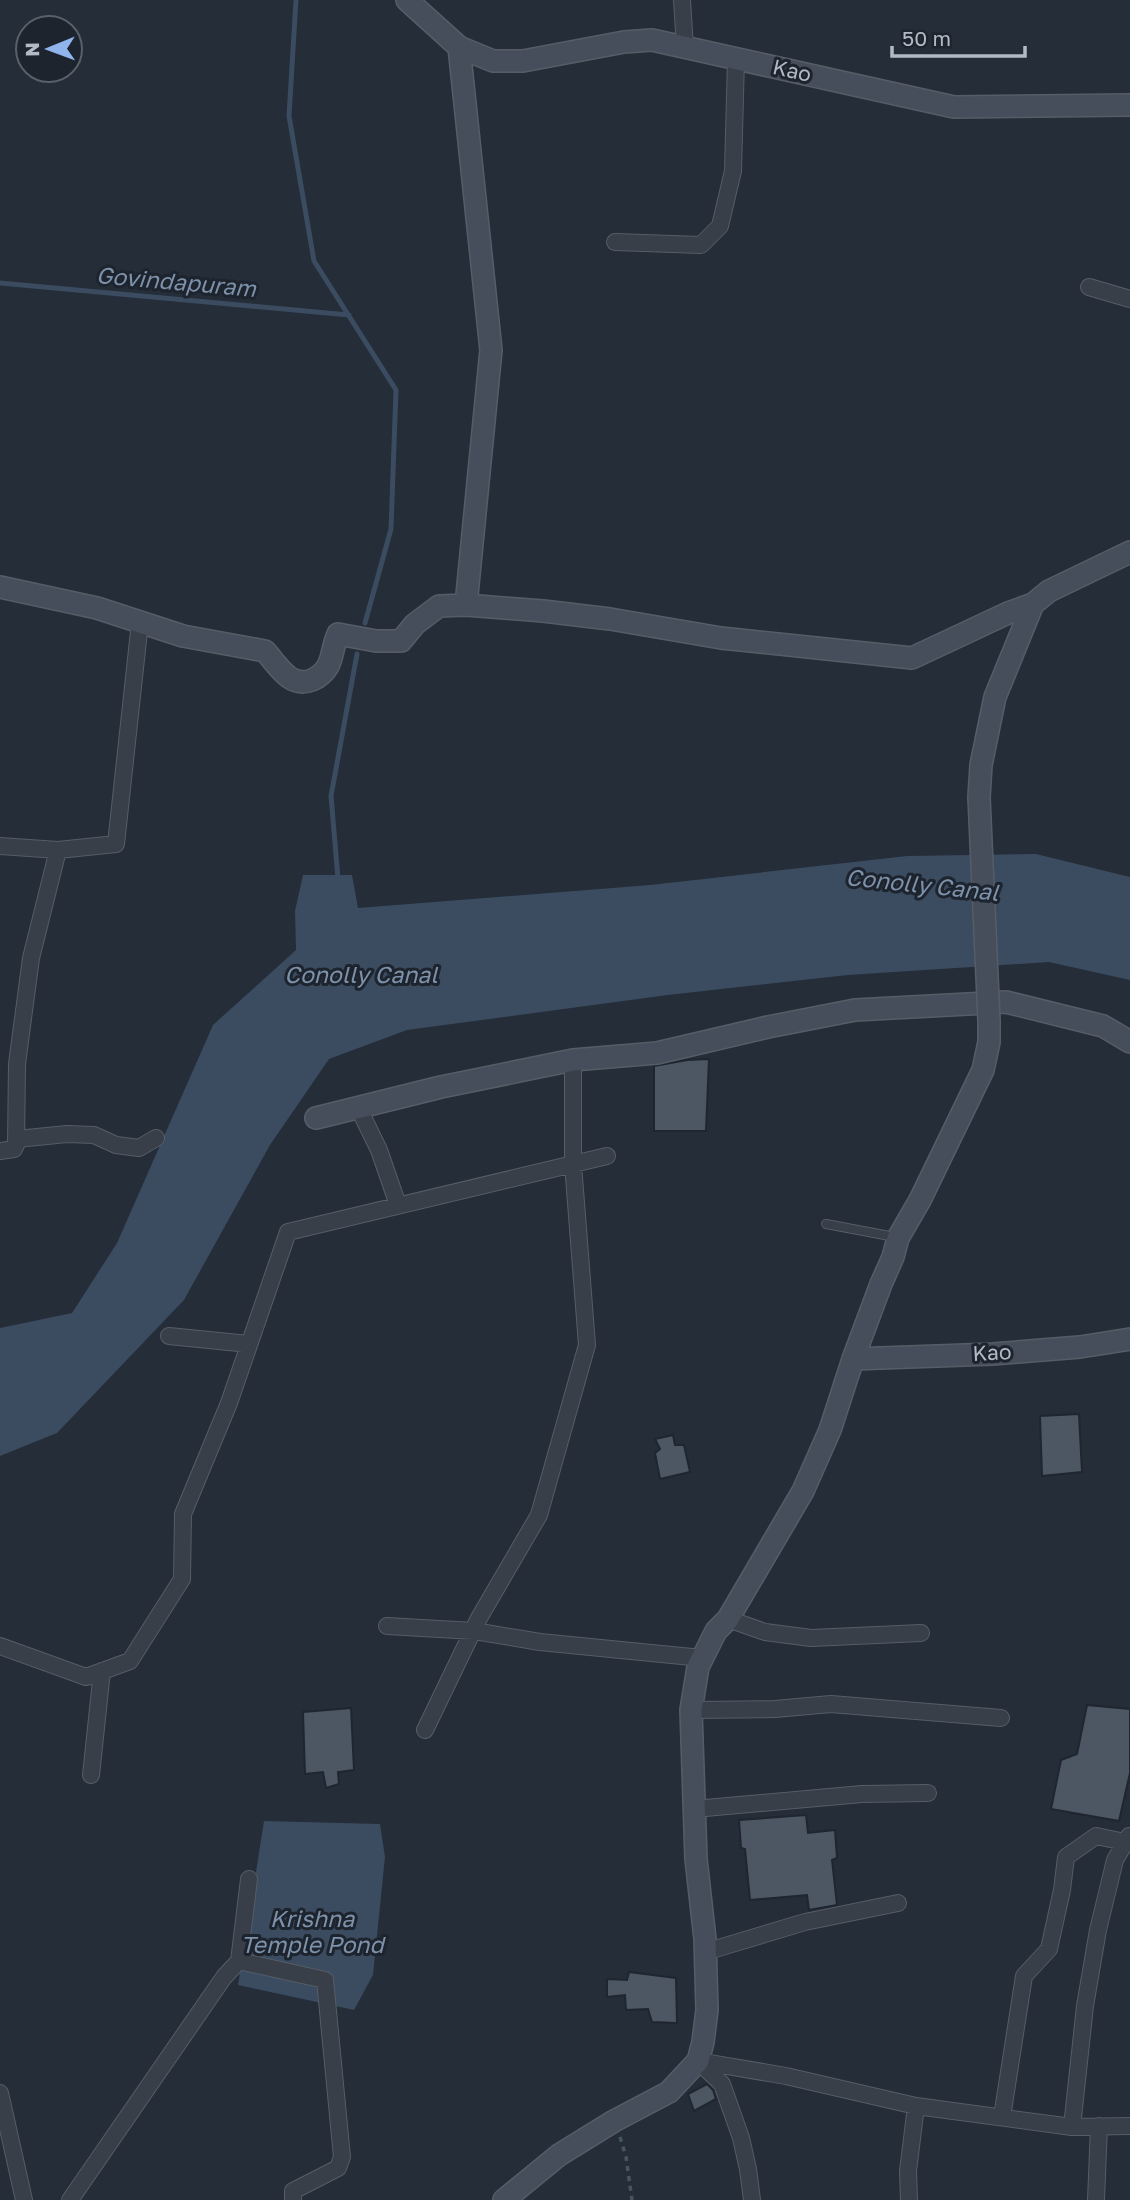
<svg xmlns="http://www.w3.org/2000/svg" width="1130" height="2200" font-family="'Golos Text',sans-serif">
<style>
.water{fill:#3b4b60}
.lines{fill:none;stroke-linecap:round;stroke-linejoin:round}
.stream{stroke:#3b4b60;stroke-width:5}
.building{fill:#4d5764;stroke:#1f2630;stroke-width:2}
.lane-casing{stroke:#565d67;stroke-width:10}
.street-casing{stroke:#565d67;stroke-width:18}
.secondary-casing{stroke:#565d67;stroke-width:24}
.path{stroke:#465659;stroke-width:3.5;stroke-dasharray:5 5;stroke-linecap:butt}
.lane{stroke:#383f49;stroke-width:8}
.street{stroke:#383f49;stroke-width:16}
.secondary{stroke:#464e5b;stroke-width:21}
.secondary-bridge-casing{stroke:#565d67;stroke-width:24;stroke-linecap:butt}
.secondary-bridge{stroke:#464e5b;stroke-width:21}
.labels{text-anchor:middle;stroke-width:6;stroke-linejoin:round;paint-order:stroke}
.street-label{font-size:21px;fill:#b3bac5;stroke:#1d242e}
.water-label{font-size:23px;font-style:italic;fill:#7d91aa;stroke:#1d242e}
</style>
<rect width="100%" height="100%" fill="#242d38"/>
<path class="water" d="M1036 854 1130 877V980L1049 962 848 975 668 995 407 1030 329 1059 270 1145 184 1300 57 1433 0 1456V1328L72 1313 117 1243 213 1025 296 950 295 911 303 875H352L358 908 650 885 907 856Z
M264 1821 380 1824 385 1857 373 1975 354 2010 238 1985Z"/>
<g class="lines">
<path class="stream" d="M296 0 289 116 314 261 396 390 391 529 365 623
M0 283 349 315
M338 879 331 796 357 654"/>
</g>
<path class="building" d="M709 1059 706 1131H654V1066L687 1060Z
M1079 1414 1082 1472 1042 1476 1040 1416Z
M673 1435 675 1445H684L690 1472 660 1479 655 1453 660 1449 655 1439Z
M1087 1705 1130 1709V1773L1119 1821 1051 1809 1061 1760 1077 1754Z
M351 1708 354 1770 338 1772 339 1784 326 1788 323 1772 305 1774 303 1712Z
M806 1815 808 1833 835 1830 837 1858 832 1860 837 1905 809 1910 807 1895 750 1900 745 1849 741 1848 739 1820Z
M629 1972 676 1978 677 2023 652 2022 648 2009 626 2010 625 1995 607 1997V1979L627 1980Z
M707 2084 713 2090 716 2099 694 2111 688 2094Z"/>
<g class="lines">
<g class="lane-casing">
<path id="lane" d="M826 1224 895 1237"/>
</g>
<g class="street-casing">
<path id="street" d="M682 0 685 47
M615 242 701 245 720 226 733 171 736 59
M1089 287 1130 299
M0 846 58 850 31 958 17 1064 16 1145 14 1149 0 1151
M58 850 116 844 140 622
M358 1107 379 1150 398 1205
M17 1139 67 1134 94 1135 116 1145 139 1148 156 1138
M169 1336 249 1344
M728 1619 765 1632 811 1638 921 1633
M387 1626 474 1631 540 1642 702 1658
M0 1646 86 1677 130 1661 182 1579 183 1514 229 1403 288 1232 607 1156
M691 1710 775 1709 831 1704 1001 1718
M425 1730 479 1618 539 1515 587 1345 573 1164V1060
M91 1775 102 1671
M694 1809 862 1794 928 1793
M705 1952 805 1922 898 1903
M239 1961 325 1980 342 2157 338 2168 293 2191V2200
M698 2061 786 2076 916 2106 1072 2127 1130 2126
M698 2061 722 2084 741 2138 748 2169 752 2200
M0 2093 24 2200
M1002 2117 1024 1976 1049 1949 1062 1890 1066 1857 1096 1836 1125 1842
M1072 2127 1085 2006 1098 1930 1115 1860 1129 1836
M70 2200 224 1977 239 1961 249 1879
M909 2200 908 2171 916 2106
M1096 2200 1099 2126"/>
</g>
<g class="secondary-casing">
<path id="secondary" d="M407 0 459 47 493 61H523L624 42 652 40 954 107 1130 105
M459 47 491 350 466 605
M0 587 97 608 183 636 265 651C277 664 290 689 312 680 319 677 324 673 328 666 333 656 333 645 338 634L376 641H401L415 624 439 606 466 605 543 611 610 619 721 638 912 658 1008 613 1033 604
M979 797 981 765 995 697 1033 604 1049 591 1130 552
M316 1118 441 1087 573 1060 657 1053 768 1027 855 1010 1006 1002 1103 1026 1130 1042
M853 1359 993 1354 1080 1347 1130 1339
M504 2200 559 2155 614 2121 669 2092 698 2061 703 2042 707 2010 705 1939 696 1859 691 1710 698 1667 716 1631 728 1619 803 1491 830 1430 853 1359 881 1284 893 1257 898 1238 920 1200 983 1070 989 1042V1021"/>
</g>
<path class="path" d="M620 2137 626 2157 632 2200"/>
<use href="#lane" class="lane"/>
<use href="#street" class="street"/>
<use href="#secondary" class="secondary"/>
<g class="secondary-bridge-casing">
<path id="secondary-bridge" d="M979 797 989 1021"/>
</g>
<use href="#secondary-bridge" class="secondary-bridge"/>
</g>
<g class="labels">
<g class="street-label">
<text transform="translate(792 71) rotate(13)" y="7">Kao</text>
<text transform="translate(992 1353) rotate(-3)" y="7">Kao</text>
</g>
<g class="water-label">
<text transform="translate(176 282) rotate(5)" y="8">Govindapuram</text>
<text transform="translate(922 885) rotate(6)" y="8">Conolly Canal</text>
<text x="361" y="983">Conolly Canal</text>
<text x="312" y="1927">Krishna<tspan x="312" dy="26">Temple Pond</tspan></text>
</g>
</g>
<g transform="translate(49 49) rotate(269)"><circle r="33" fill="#1d242e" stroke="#59606a" stroke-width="2"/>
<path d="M0-5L12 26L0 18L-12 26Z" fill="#90b5ed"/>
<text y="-10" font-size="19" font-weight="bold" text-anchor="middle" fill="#b3bac5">N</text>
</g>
<path d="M892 46v10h133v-10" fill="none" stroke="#b3bac5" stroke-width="3.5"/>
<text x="902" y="46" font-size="21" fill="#b3bac5" stroke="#1d242e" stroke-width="5" paint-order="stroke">50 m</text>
</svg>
